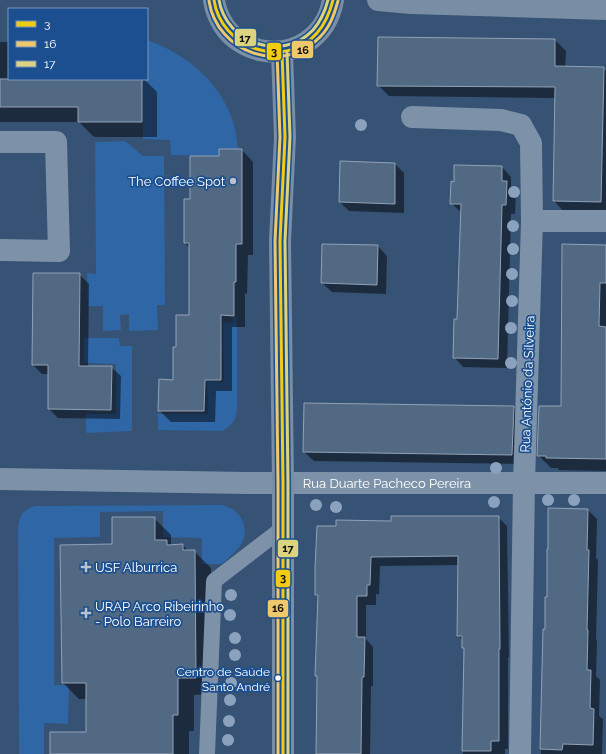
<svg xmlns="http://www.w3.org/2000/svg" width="606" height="754" font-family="Raleway,sans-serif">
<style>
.green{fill:#2f66a5}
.shadow{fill:#0007}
.building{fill:#526984;stroke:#92a2b6}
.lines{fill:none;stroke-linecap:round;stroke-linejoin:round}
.lane{stroke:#7d92a8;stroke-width:16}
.street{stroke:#7d92a8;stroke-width:22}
.secondary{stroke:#798da4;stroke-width:22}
.bus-1-casing{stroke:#1b4f8f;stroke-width:6}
.bus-2-casing{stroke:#1b4f8f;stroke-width:6}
.bus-3-casing{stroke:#1b4f8f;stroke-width:6}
.bus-1{stroke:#f2cb13;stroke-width:3}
.bus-2{stroke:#efc86b;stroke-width:3}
.bus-3{stroke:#dbd37f;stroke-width:3}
.tree{fill:#8aa2be}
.poi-dot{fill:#b9c2ce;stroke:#1b4f8f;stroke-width:1.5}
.bus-dot{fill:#fff;stroke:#1b4f8f;stroke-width:1.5}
.labels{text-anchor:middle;stroke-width:3.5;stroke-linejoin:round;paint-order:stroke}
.bus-label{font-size:12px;fill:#fff;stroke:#1b4f8f;text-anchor:end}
.poi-label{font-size:13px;fill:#fff;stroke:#1b4f8f;text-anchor:start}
.street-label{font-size:13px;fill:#fff;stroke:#1b4f8f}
.line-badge{stroke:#1b4f8f;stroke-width:1.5}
.pale-badge-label{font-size:11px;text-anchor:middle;font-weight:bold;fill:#111}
</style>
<rect width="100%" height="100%" fill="#365274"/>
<path class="green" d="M147 40C184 53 217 79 231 116 235 126 237 138 238 149H219V156L171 155 170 140 143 139 142 79H147Z
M125 141 143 156H164L165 305H157L158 330 129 331V314L120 315 121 330 103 331V306H88L87 273 96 274 95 142Z
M233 317H237V409C236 420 232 426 222 431L158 430V414H208L207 381 224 382 223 322 233 323Z
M84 338H119L120 346H132V431L86 433V414H116V364L84 363Z
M223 505C226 507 231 508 234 510 246 519 248 535 240 546 235 553 228 558 222 564H202V538L163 537V511L100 512V537L54 538V685H69L68 724 44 723V754H19L18 528C19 516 23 509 35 506Z"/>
<path class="shadow" d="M555 40 566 51 565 67 603 68 606 71V212H564L554 201 556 98 389 96 378 85Z
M0 42H9V79H144L157 92V137H94L79 122H0Z
M242 150 253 162V255H248L247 294 245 293V327H232V391H216L215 422H171L159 410 174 381 177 347 190 316V248L185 243 191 200 220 157Z
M395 164 404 173V213L349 211 340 202Z
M502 167 511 177V187L516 192 515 214H511L507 368 463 367 454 357 458 319 462 213 451 203 455 183Z
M378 246 387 256 386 294 332 292 322 283Z
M606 246V471L559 470 558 468H551L538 455 562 407Z
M79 274 89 284 88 367H111L121 376 120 419 58 418 49 409V374H42L33 365Z
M305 404 513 407 523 416 521 464 314 461 304 452Z
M588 510 597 519 596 558 598 560 596 639 597 640 596 676 600 680 599 716 603 719 602 754H541L544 630 546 629 548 597Z
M498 517 507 526 509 657H508V749H505V754H463L465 649 463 648V641L458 635V565L380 566 379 594H376V605H366V639L373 647V686H371L370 754H317L318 678 316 676 319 597 316 595 337 527 392 522Z
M154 518 171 535V546L183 545 188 551H194L211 568 212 694 194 695V731H189V754H51L87 733V699H79L63 683 113 545Z"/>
<path class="building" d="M378 37 555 39V66L604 67 601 202 553 201 555 87 377 86Z
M0 79H142V122H78V107H0Z
M219 149H242V244H236V282H234V316L221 315V380H205L204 411H158L159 379 173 380V347H176V315H189V243H184V199H190V156H219Z
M340 161 395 163V204L339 202Z
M454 165 502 166V181H507L506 205H502L498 359 453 358 454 319H457L461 204H450L451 181 454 182Z
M322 244 378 245 377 285 321 283Z
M562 244 606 245V283H600L599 326 606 327V459L546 458V456H537L539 406H561Z
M33 273H80L79 366H112L111 410 48 409V365H32Z
M304 403 514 406 512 455 303 452Z
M548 508 588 509 587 550H589L587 630H588L587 670H591L590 708 594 709 593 745 563 744 562 750 540 749 543 629H545V597H547V549H548Z
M391 516H499L500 649H499V741H491V751H462L464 648H462V636H457L458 556 371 557 370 585H367V596H357V637H365L364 677H362L361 754H316L317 676H315L318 595H315V568L317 526H336V520L391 521Z
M112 517H155V540H167V545L183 544V550H195L196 678H178V715H173V754H50V732H86V683H62L60 545 112 544Z"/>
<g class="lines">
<path class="lane" d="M207 754 214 581 283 528"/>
<g class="street">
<path d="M412 117 501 120 521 125 531 143 532 221 524 483 520 754"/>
<path d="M0 142H56L59 251 0 250"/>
<path d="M532 221H606"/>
<path id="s1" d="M0 479 246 483H606"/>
</g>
<path class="secondary" d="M214 0C215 9 219 18 224 26 232 38 245 46 259 50 295 58 327 36 333 0
M378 0 411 3 606 9
M282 52 285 137 280 241 283 483V754"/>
<g class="bus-1-casing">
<path id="bus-1" d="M214 0C221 48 284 71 317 33 326 23 330 12 333 0
M282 52 285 137 280 241 283 483V754"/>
</g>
<g class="bus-2-casing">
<path id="bus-2" d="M209 1C217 53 283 76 320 37 330 27 334 15 338 1
M277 52 280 137 275 241 278 483V754"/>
</g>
<g class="bus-3-casing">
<path id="bus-3" d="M219 0C226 43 282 63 313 30 321 21 325 11 328 0
M287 52 290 137 285 241 288 483V754"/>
</g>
<use href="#bus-1" class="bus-1"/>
<use href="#bus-2" class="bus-2"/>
<use href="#bus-3" class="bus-3"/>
</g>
<g class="tree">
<circle cx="361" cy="125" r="6"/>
<circle cx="514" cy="192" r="6"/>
<circle cx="513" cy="226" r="6"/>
<circle cx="513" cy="249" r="6"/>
<circle cx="512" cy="274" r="6"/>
<circle cx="512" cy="301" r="6"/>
<circle cx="511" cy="328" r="6"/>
<circle cx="511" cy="363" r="6"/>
<circle cx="496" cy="468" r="6"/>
<circle cx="548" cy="500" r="6"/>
<circle cx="574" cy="500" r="6"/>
<circle cx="494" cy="502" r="6"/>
<circle cx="316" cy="505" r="6"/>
<circle cx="336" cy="507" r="6"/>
<circle cx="231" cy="595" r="6"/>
<circle cx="230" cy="615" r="6"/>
<circle cx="235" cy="638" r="6"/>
<circle cx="235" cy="655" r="6"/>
<circle cx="231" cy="683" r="6"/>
<circle cx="230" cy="700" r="6"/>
<circle cx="229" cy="721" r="6"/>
<circle cx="228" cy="740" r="6"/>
</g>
<g class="poi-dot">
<circle cx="233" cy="181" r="4"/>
<path d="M84 561h4v4h4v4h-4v4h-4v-4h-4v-4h4z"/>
<path d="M84 607h4v4h4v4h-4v4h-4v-4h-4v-4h4z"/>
</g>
<circle class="bus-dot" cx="278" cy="678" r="3.5"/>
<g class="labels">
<g class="bus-label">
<text x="270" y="676">Centro de Saúde<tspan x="270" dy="15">Santo André</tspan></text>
</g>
<g class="poi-label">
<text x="225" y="186" text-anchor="end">The Coffee Spot</text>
<text x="95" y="572">USF Alburrica</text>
<text x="95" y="611">URAP Arco Ribeirinho<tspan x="95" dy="15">- Polo Barreiro</tspan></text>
</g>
<g class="street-label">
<text transform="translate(527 384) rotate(-88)" y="5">Rua António da Silveira</text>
<text dy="5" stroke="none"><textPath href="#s1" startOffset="387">Rua Duarte Pacheco Pereira</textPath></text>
</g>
</g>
<g class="line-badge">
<rect x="234" y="28" width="23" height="19" rx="4" fill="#dbd37f"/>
<rect x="291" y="40" width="23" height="19" rx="4" fill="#efc86b"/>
<rect x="266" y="42" width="16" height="19" rx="4" fill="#f2cb13"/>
<rect x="277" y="539" width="22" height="19" rx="4" fill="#dbd37f"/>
<rect x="275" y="569" width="16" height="19" rx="4" fill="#f2cb13"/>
<rect x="267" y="599" width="22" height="19" rx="4" fill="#efc86b"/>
</g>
<g class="pale-badge-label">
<text x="245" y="42">17</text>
<text x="303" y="54">16</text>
<text x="274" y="56">3</text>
<text x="288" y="552">17</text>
<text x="283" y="582">3</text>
<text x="278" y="612">16</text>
</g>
<rect x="8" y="8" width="140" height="72" fill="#1b4f8f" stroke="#7695bc"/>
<rect x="16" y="21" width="20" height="6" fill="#f2cb13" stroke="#7695bc"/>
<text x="44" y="28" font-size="12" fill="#ffffff">3</text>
<rect x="16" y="41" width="20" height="6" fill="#efc86b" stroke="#7695bc"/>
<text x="44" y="48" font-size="12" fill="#ffffff">16</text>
<rect x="16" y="61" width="20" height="6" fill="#dbd37f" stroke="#7695bc"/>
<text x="44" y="68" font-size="12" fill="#ffffff">17</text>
</svg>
